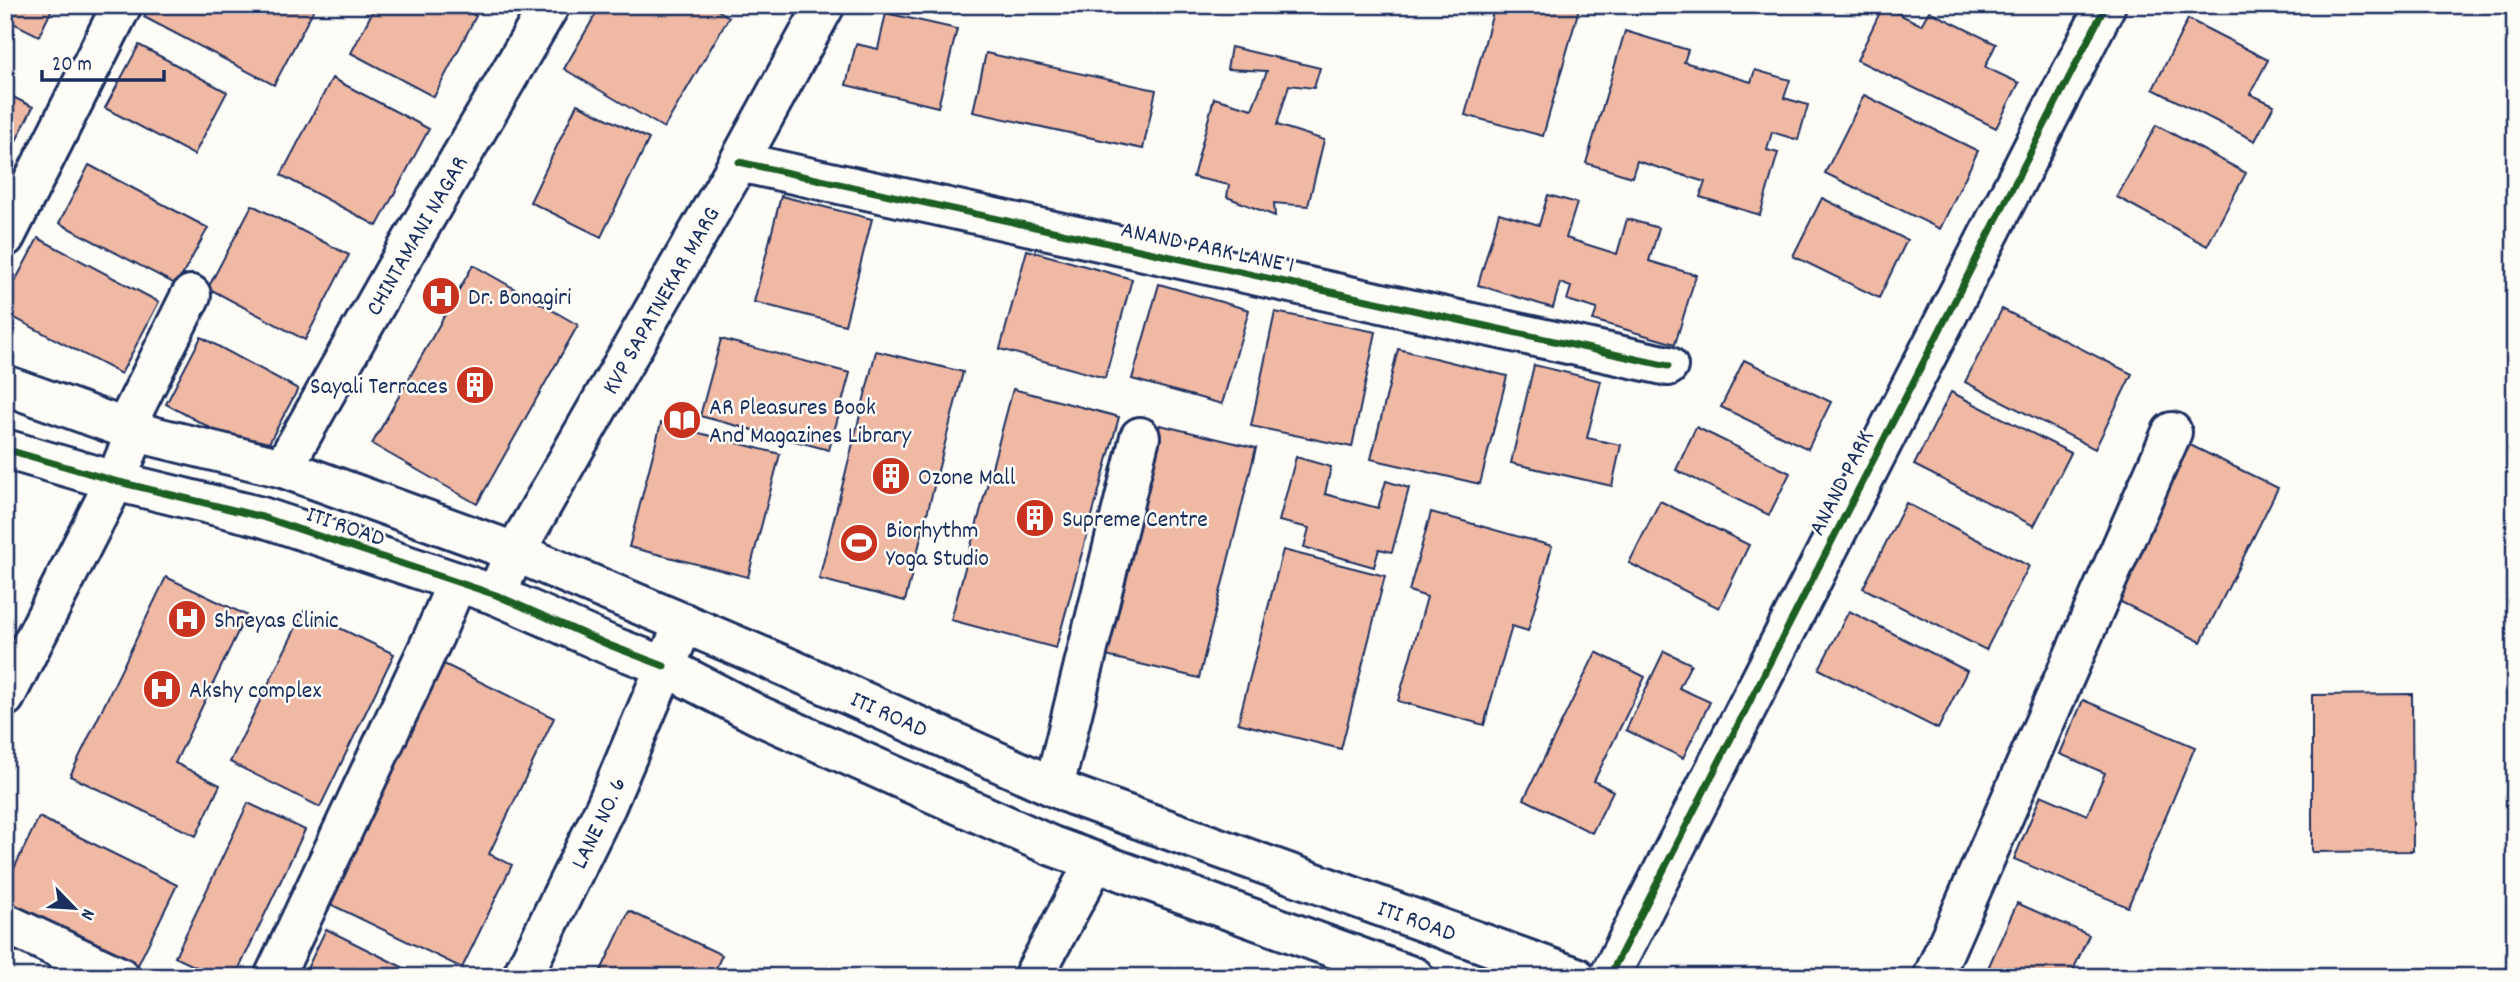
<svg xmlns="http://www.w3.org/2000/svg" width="2520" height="982" font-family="Dekko,sans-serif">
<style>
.building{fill:#f0b9a4;stroke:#1b2f5e;stroke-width:2}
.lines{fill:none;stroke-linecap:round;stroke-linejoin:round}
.minor-casing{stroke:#1b2f5e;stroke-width:44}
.major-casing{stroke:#1b2f5e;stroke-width:44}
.minor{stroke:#fdfcf7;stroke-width:38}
.major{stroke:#fdfcf7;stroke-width:38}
.cycleway-casing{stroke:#fdfcf7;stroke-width:11}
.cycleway{stroke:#1b5e20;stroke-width:7}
.labels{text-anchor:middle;stroke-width:5;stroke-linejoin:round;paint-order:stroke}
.street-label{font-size:24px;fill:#1b2f5e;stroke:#fdfcf7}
.poi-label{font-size:24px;fill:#1b2f5e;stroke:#fdfcf7;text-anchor:start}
</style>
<rect width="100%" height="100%" fill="#fdfcf7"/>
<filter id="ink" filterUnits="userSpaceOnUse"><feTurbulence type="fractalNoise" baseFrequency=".0143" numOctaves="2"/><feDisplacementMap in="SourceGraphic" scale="14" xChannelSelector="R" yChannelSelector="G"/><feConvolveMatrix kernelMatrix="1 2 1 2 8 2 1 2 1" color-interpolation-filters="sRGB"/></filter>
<g filter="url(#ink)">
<path class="building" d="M5 5H54L39 36 5 19Z
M151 5H306L314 9 274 85 144 17Z
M376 5H455L476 16 434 97 351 53Z
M601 5H709L729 17 664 128 564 69Z
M1142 5H1180L1177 14Z
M1495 5H1580L1543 136 1465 115Z
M1883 6 1921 25 1929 11 1996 44 1985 67 2019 83 1996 128 1857 60Z
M886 13 957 29 938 107 846 85 856 44 878 49Z
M2188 19 2268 60 2250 94 2274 105 2255 141 2153 89Z
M1625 31 1688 50 1684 62 1751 82 1755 70 1790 80 1784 98 1808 105 1798 140 1772 132 1767 150 1778 153 1760 215 1700 197 1705 182 1637 161 1632 177 1586 163Z
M139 45 227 92 194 155 105 108Z
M1231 47 1320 68 1314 88 1289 85 1277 125 1324 140 1308 206 1274 203 1275 216 1227 197 1229 185 1193 177 1214 98 1252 109 1267 71 1227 69Z
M986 53 1156 90 1143 149 973 112Z
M332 78 429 129 377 226 281 175Z
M5 93 33 107 5 163Z
M1864 95 1978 151 1940 229 1825 173Z
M577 104 649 139 601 237 530 202Z
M2156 125 2246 173 2207 246 2117 197Z
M89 165 208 228 177 285 59 223Z
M1548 195 1577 203 1566 238 1617 254 1627 219 1659 228 1649 261 1696 275 1675 344 1593 320 1597 309 1567 300 1571 287 1560 283 1553 308 1478 285 1499 213 1539 225Z
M781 196 872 219 845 325 754 302Z
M1822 198 1907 240 1879 298 1793 256Z
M252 205 349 255 305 340 208 288Z
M38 238 159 302 121 374 5 313V300Z
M1027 250 1132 279 1105 378 1000 349Z
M473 265 578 325 477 504 372 444Z
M1159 284 1249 310 1222 404 1132 379Z
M2002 309 2132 374 2095 449 1965 382Z
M1275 312 1376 332 1352 447 1251 426Z
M201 337 298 389 262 456 166 404Z
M721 339 850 373 829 450 700 416Z
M1398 349 1507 376 1480 484 1371 459Z
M876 351 963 372 905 601 819 579Z
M1744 360 1831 402 1808 449 1721 407Z
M1534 365 1601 381 1587 438 1621 445 1612 486 1511 463Z
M1013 389 1119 417 1056 648 951 620Z
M1951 392 2071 453 2034 526 1914 465Z
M661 423 780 454 748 577 629 547Z
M1160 425 1256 448 1199 678 1102 655Z
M1696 427 1790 473 1769 515 1676 470Z
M2190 445 2278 488 2201 642 2113 598Z
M1296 457 1331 467 1325 494 1378 508 1386 481 1409 488 1392 552 1379 549 1374 567 1304 547 1309 528 1279 521Z
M1660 501 1749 545 1719 608 1629 563Z
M1906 503 2029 566 1986 650 1863 588Z
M1431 512 1552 546 1528 631 1512 626 1484 725 1398 701 1427 597 1409 591Z
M5 523 13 527 5 544Z
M1283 550 1385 576 1341 749 1238 723Z
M166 577 246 615 175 763 220 785 196 836 70 776Z
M304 611 394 654 320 807 230 762Z
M1849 611 1967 671 1938 729 1819 669Z
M1664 651 1691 664 1679 688 1710 702 1683 758 1626 730Z
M1596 652 1645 677 1594 781 1613 791 1592 833 1524 799Z
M444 664 554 718 489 854 512 865 462 968 328 903Z
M2412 694 2413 851 2312 852V695Z
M2083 700 2195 747 2128 907 2014 859 2041 795 2087 815 2105 773 2060 754Z
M248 803 305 830 235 977H217L175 957Z
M39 817 177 885 137 967 5 903V887Z
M2017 903 2089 935 2070 977H1984Z
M629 911 722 955 712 977H598Z
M326 929 422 977H303Z"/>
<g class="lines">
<g class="minor-casing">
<g id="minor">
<path d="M739 162 1668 366"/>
<path d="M5 237 122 5"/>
<path d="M125 428 191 295"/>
<path id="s1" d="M283 468 407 249 550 5"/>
<path id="s2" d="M496 595 515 552 739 162 825 5"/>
<path d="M5 697 115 481 136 432"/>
<path d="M1054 787 1140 437"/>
<path d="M5 923 120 977"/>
<path d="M274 977 434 636 456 584"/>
<path id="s3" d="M522 977 606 806 684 623"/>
<path d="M1033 977 1095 862"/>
<path d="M1609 977 2106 5"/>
<path d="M1933 977 2172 432"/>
</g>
</g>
<g class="major-casing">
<g id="major">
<path id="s4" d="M5 385 136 432 283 468 515 552 780 664 1072 795 1576 977"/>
<path d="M5 449 115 481 262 517 496 595 609 645 664 666 758 715 1052 846 1414 977"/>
</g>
</g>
<use href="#minor" class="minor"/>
<use href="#major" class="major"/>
<g class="cycleway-casing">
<path id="cycleway" d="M739 162 1668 366
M5 449 115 481 262 517 496 595 609 645 664 666
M1609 977 2106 5"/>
</g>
<use href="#cycleway" class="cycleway"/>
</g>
</g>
<defs>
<g id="hospital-disc" transform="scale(2.0125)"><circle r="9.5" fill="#c8321e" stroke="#fdfcf7"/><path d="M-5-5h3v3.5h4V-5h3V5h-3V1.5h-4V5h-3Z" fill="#fff"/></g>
<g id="building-disc" transform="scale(2.0125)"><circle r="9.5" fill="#c8321e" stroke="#fdfcf7"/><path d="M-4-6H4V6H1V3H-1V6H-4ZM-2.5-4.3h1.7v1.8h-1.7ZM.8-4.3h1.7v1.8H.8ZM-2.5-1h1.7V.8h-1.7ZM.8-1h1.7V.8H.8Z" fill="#fff"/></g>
<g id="library-disc" transform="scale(2.0125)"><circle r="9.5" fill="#c8321e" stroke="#fdfcf7"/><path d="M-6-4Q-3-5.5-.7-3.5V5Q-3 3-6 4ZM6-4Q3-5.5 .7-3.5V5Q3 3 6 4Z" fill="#fff"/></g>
<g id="stadium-disc" transform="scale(2.0125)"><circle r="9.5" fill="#c8321e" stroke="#fdfcf7"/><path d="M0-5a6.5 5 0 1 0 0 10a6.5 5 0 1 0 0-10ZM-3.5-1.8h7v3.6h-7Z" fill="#fff"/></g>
</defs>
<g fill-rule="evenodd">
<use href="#hospital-disc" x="441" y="296"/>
<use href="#building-disc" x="475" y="385"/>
<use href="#library-disc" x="682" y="420"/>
<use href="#building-disc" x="891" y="476"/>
<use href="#building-disc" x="1035" y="518"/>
<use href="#stadium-disc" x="859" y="543"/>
<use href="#hospital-disc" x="187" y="619"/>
<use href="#hospital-disc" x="162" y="689"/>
</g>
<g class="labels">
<g class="street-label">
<text dy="8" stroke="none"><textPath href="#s1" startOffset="268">CHINTAMANI NAGAR</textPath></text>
<text transform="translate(1208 246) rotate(12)" y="8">ANAND PARK LANE 1</text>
<text dy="8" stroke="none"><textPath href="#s2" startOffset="338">KVP SAPATNEKAR MARG</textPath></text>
<text transform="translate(1840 482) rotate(-63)" y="8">ANAND PARK</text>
<text transform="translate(346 525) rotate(19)" y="8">ITI ROAD</text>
<text dy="8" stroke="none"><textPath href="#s4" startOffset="945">ITI ROAD</textPath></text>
<text dy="8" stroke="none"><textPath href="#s3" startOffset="172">LANE NO. 6</textPath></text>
<text dy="8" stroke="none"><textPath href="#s4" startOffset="1512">ITI ROAD</textPath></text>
</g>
<g class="poi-label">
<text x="468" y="304">Dr. Bonagiri</text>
<text x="448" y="393" text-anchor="end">Sayali Terraces</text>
<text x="709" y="414">AR Pleasures Book<tspan x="709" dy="28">And Magazines Library</tspan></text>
<text x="918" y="484">Ozone Mall</text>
<text x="1062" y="526">Supreme Centre</text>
<text x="886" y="537">Biorhythm<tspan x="886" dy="28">Yoga Studio</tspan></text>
<text x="214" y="627">Shreyas Clinic</text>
<text x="189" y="697">Akshy complex</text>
</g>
</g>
<rect width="2520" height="982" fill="none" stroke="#fdfcf7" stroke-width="28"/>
<rect x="14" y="14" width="2492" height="954" fill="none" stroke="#1b2f5e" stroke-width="2.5" filter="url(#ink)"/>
<g transform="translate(74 908) rotate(115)" stroke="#fdfcf7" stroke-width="5" paint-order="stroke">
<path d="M0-5L12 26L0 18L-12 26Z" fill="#1b2f5e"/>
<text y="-10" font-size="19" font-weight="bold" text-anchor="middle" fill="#1b2f5e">N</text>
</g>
<path d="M42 70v10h122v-10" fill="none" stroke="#1b2f5e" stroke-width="3.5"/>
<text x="52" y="70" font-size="21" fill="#1b2f5e" stroke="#fdfcf7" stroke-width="5" paint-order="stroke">20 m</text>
</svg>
